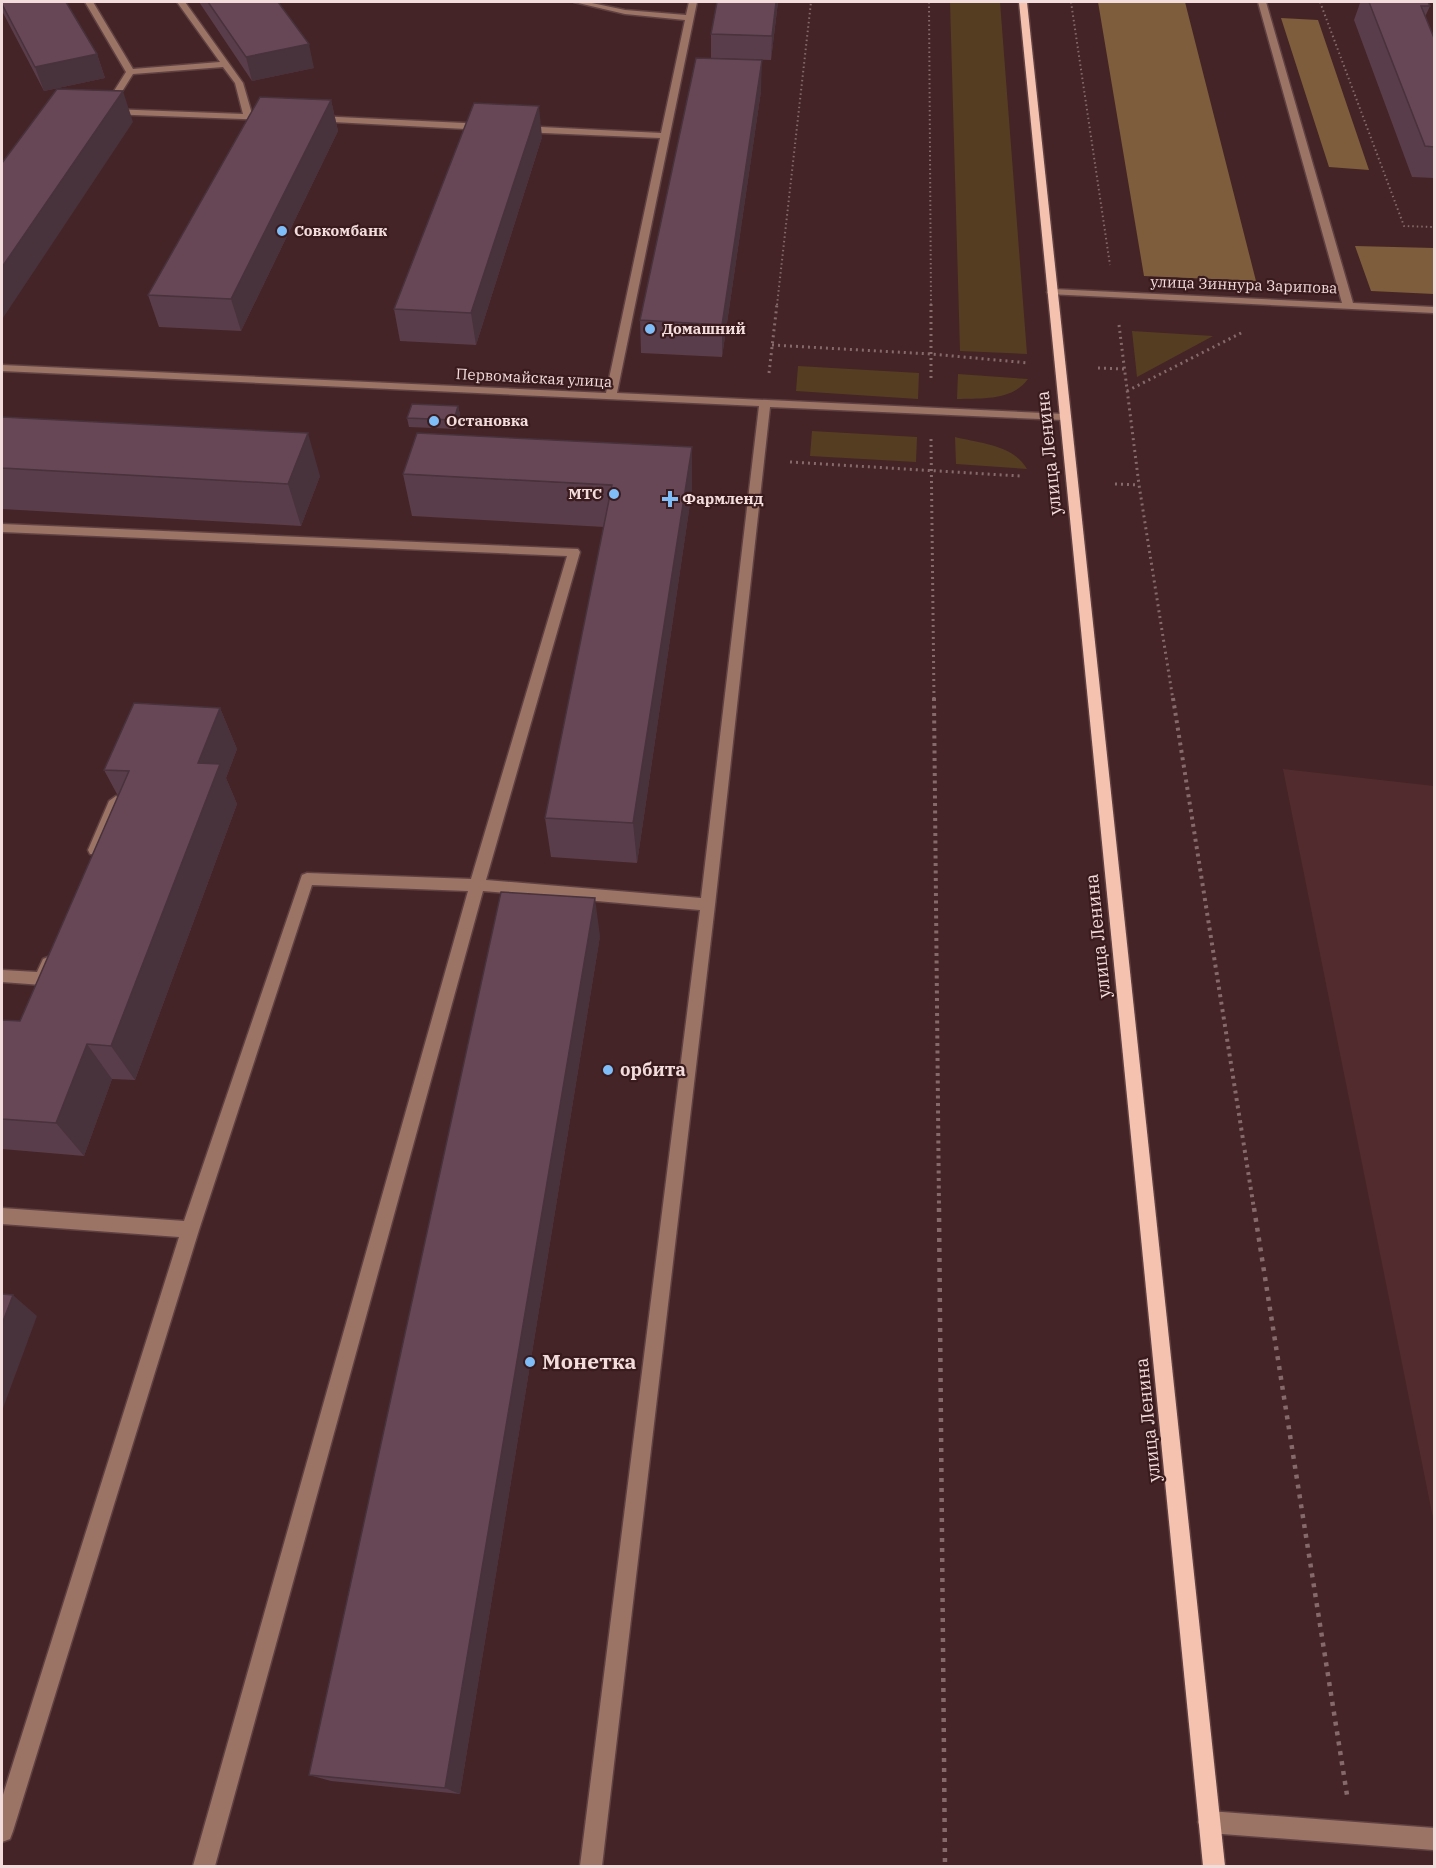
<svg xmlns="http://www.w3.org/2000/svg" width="1436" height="1868" font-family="'IBM Plex Serif',serif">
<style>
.built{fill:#522b2e}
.green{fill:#553d22}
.forest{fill:#7d5d3b}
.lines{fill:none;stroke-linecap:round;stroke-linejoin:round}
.minor-casing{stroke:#604143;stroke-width:3}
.major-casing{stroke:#604143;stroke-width:3}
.path-far3{stroke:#866a6b;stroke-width:2;stroke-dasharray:1.5 3;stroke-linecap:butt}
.path-far2{stroke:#866a6b;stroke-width:3;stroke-dasharray:2 4;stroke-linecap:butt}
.path-far1{stroke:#866a6b;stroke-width:4;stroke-dasharray:3 4.5;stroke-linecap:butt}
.path{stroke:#866a6b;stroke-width:4.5;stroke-dasharray:4 6;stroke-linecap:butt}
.minor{fill:#9c7465;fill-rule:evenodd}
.major{fill:#f4c2af;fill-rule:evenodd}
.wall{fill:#593d4a}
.shaded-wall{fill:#48323c}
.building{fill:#674756;stroke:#48323c;stroke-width:1.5}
.poi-dot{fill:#7fbdf9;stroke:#391a1d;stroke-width:2}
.labels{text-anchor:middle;stroke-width:4.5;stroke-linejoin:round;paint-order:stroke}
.far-poi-label{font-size:15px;font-weight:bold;fill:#f2dcdc;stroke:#391a1d;text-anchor:start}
.far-street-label{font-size:15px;fill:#f2dcdc;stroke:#391a1d}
.street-label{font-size:18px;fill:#f2dcdc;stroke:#391a1d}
.poi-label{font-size:18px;font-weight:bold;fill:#f2dcdc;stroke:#391a1d;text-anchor:start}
.near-poi-label{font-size:21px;font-weight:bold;fill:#f2dcdc;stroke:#391a1d;text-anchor:start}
</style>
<rect width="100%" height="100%" fill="#442426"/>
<path class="built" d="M1283 769 1434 786V1523Z"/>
<path class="green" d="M950 2H1000L1027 354 960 351Z
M1132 331 1213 336 1137 377Z
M798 366 919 373 918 399 796 391Z
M958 374 1028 379C1012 401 982 398 957 399Z
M812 431 917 437 916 462 810 456Z
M955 437C979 443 1014 445 1027 469L956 464Z"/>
<path class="forest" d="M1098 2H1185L1256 281 1144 276Z
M1281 18 1318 20 1369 170 1329 167Z
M1355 246 1434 248V294L1371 291Z"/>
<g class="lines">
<g class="minor-casing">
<path id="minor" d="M85 2H93L133 69 220 62 177 2H185L243 83 252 114H269L273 117 269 120 107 114V110L110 109 243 114 235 83 223 67 133 74 111 109H105L104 107 126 72Z
M574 2H587L625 10 686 15 689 2H697L617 393 1064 414 1070 417 1064 420 770 407 715 905 602 1866H580L700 910 483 891 215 1866H193L468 891 312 885 199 1230 13 1831 10 1839 2 1842V1798L179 1237 2 1224V1208L184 1221 302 875 307 873 471 879 567 556 2 532V524L578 549 580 552 486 880 701 898 759 406 2 371V365L606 393 660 138 521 132 517 129 521 126 661 133 685 20 625 14Z
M1258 2H1266L1353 303 1434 307V313L1048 294 1047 292 1052 289 1342 303Z
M317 116 485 124 489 127 485 130 314 121 313 119Z
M116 796 123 801 102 850 100 854H90L88 850 109 801Z
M48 957 53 959 56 963 47 984 42 985 2 982V970L37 972 43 959Z
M1209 1811 1434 1828V1850L1209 1833 1201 1830 1198 1822 1201 1814Z"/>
</g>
<g class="major-casing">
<path id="major" d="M1019 2H1027L1225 1866H1203Z"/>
</g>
<path class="path-far3" d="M929 2 931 305
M1071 2 1110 265
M1320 2 1404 226 1434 227
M777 305 811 2"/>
<path class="path-far2" d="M931 304V382
M1119 325 1139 485 1173 700
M772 345 931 354 1029 363
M1098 368 1124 369
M769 373 777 304
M1127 391 1243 332
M931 439 934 700
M790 462 1020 476
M1115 484 1139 485"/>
<path class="path-far1" d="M934 698 939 1209
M1173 698 1254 1209"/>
<path class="path" d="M939 1208 945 1866
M1254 1208 1347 1795"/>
<use href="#minor" class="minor"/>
<use href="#major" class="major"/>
</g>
<path class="wall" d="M2 2 97 54 105 78 44 91 2 11Z
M199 2H278L314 68 252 81Z
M778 2 771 60 711 58V34Z
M1347 2H1428L1430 6 1425 17 1434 38V178L1412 177 1354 20 1360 3H1348Z
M761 91 722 357 641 353 640 320Z
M331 100 338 131 241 331 159 327 148 295Z
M542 137 476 345 400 341 394 309Z
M458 406 460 415 456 429 409 427 407 418Z
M2 417 320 476 301 526 2 509Z
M403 474 692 490 637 863 551 857 545 818 604 527 412 516Z
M220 708 237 749 226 778 237 804 135 1080 112 1079 84 1156 2 1149V1020L20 1021 118 796 104 770Z
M600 936 460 1794 331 1781 309 1775Z"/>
<path class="shaded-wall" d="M776 2H778L771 60 772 36Z
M309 44 314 68 252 81 246 57Z
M97 54 105 78 44 91 35 67Z
M762 60 761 91 722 357V325Z
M123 91 133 122 3 318 2 315V267Z
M331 100 338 131 241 331 231 299Z
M539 106 542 137 476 345 471 313Z
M458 406 460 415 456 429 454 420Z
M308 433 320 476 301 526 288 484Z
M692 447V490L637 863 633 823Z
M220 708 237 749 226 778 237 804 135 1080 111 1046 198 763Z
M595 898 600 936 460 1794 445 1788Z
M87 1044 112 1079 84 1156 56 1123Z
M13 1295 37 1316 2 1411V1324Z"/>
<path class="building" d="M2 2H66L97 54 35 67 2 4Z
M208 2H278L309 44 246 57Z
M717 2H776L772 36 711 34Z
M1369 2H1428L1430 6H1421L1434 38V147L1425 146Z
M696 58 762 60 722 325 640 320Z
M57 89 123 91 2 267V163Z
M260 97 331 100 231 299 148 295Z
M474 103 539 106 471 313 394 309Z
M412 404 458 406 454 420 407 418Z
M2 417 308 433 288 484 2 468Z
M417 433 692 447 633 823 545 818 612 485 403 474Z
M134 703 220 708 198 763 220 764 111 1046 87 1044 56 1123 2 1119V1020L20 1021 129 771 104 770Z
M501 892 595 898 445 1788 309 1775Z
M2 1294 13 1295 2 1324Z"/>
<g class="poi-dot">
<circle cx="282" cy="231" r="6"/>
<circle cx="650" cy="329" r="6"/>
<circle cx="434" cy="421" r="6"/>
<circle cx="614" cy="494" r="6"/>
<path d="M667 490h6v6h6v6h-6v6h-6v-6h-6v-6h6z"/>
<circle cx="608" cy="1070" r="6"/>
<circle cx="530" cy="1362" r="6"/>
</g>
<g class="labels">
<g class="far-poi-label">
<text x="294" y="236">Совкомбанк</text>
<text x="662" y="334">Домашний</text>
<text x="446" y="426">Остановка</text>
<text x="602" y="499" text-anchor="end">МТС</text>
<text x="682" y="504">Фармленд</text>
</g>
<g class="far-street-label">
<text transform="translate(1244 285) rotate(2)" y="5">улица Зиннура Зарипова</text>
<text transform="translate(534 378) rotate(3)" y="5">Первомайская улица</text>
</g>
<g class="street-label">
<text transform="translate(1049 453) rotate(-96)" y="6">улица Ленина</text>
<text transform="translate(1098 936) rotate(-96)" y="6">улица Ленина</text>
<text transform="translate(1148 1420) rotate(-96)" y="6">улица Ленина</text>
</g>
<g class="poi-label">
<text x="620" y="1076">орбита</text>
</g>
<g class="near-poi-label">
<text x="542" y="1369">Монетка</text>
</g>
</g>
<rect width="1436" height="1868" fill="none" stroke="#f2dcdc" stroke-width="6"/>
</svg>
